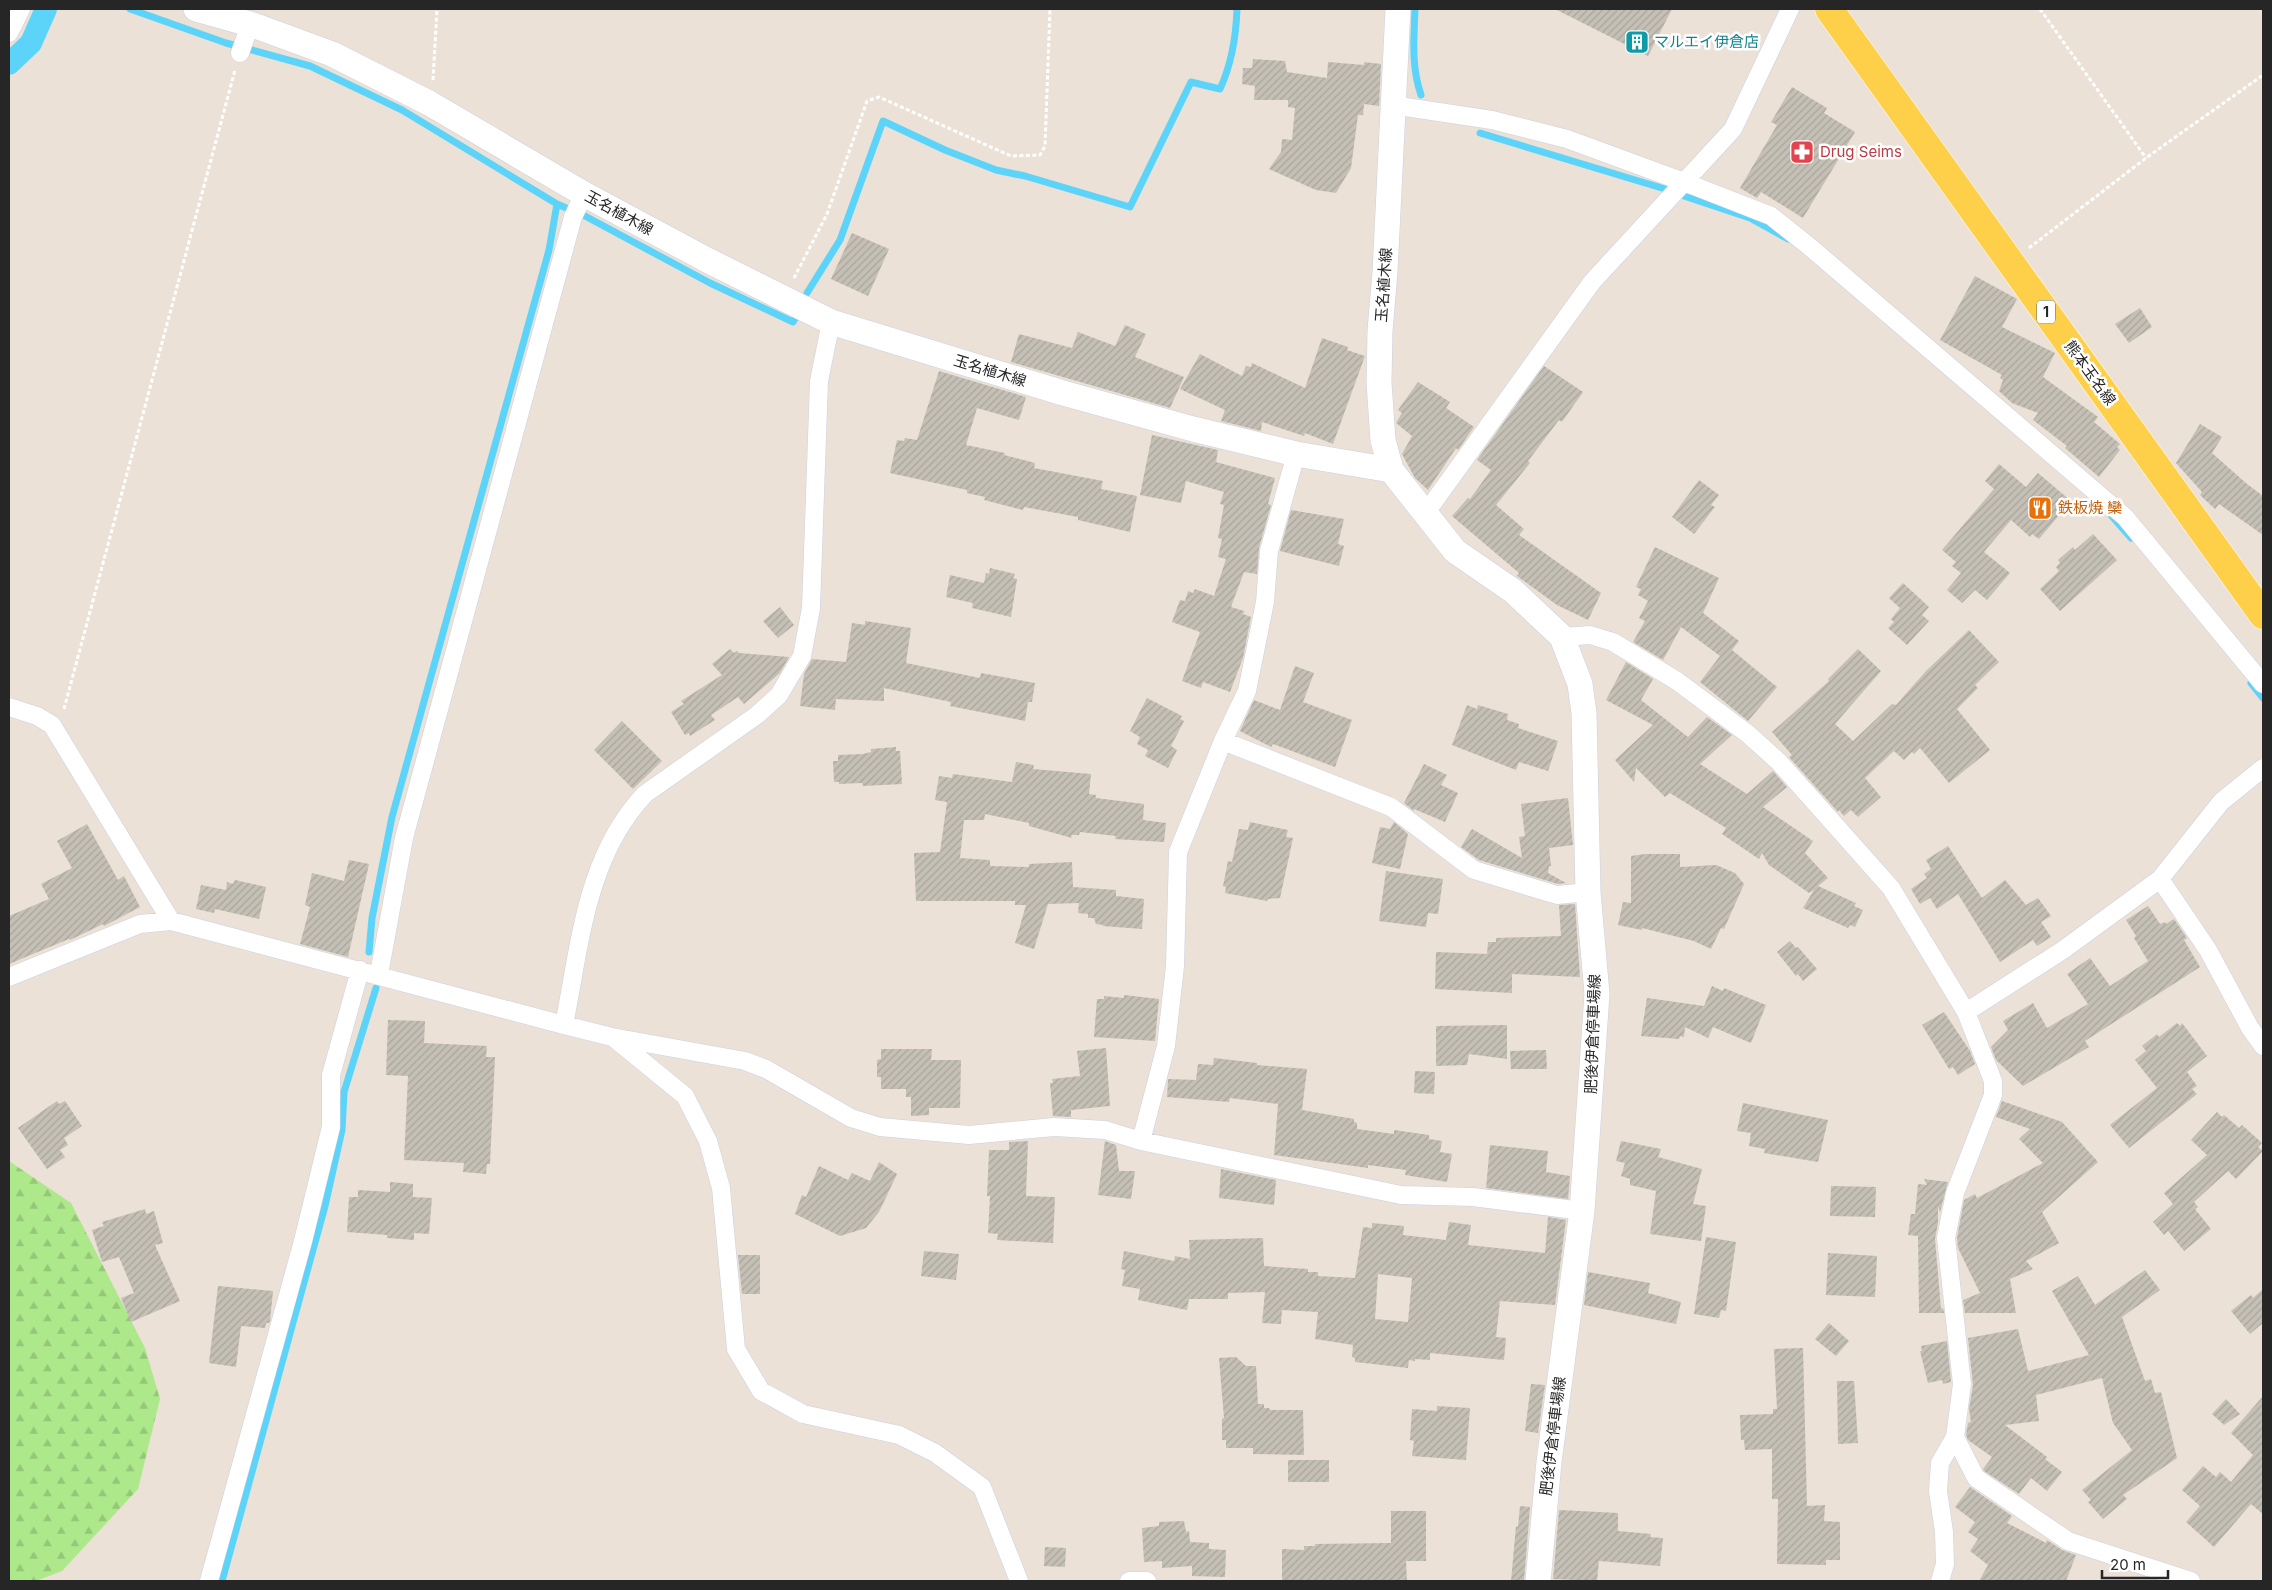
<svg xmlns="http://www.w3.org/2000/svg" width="2272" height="1590" font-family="Inter,'Noto Sans JP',sans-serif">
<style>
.forest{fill:url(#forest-firs)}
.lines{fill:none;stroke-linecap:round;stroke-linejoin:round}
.stream{stroke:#5cd4fa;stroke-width:7}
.canal{stroke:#5cd4fa;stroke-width:22}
.building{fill:url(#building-hatch);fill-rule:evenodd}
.minor-casing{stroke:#cbd0e2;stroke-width:19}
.secondary-casing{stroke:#cbd0e2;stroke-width:26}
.primary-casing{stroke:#fff;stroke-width:29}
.path{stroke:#fff;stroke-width:3;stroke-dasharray:4 2.5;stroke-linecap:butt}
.minor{stroke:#fff;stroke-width:18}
.secondary{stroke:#fff;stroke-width:25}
.primary{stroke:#fecf48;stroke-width:28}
.labels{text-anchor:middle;stroke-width:5;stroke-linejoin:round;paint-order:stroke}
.shield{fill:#fff;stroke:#676767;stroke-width:1}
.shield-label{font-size:14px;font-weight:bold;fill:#262626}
.culture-label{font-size:15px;fill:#0d838f;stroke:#fff;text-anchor:start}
.health-label{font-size:15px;fill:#be3a42;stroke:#fff;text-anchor:start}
.street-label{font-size:15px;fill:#262626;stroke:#fff}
.food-label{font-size:15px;fill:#c56008;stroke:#fff;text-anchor:start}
</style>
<defs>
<pattern id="forest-firs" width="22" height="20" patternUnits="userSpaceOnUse" patternTransform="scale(1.25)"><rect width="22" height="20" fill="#ade88b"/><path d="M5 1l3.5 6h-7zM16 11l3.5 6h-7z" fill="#95c778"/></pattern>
<pattern id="building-hatch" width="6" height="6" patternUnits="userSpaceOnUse" patternTransform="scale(1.25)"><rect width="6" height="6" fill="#c5c0b5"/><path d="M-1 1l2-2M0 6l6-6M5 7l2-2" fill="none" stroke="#a9a59c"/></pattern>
</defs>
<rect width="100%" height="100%" fill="#ebe1d6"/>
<path class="forest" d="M9 1161 71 1203 145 1348 160 1399 138 1489 62 1571 36 1581H9Z"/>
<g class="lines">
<path class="stream" d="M130 9 226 43 310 66 402 110 557 204 585 216 710 283 793 322 796 317
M1415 9C1414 39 1411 66 1421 95
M1480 133 1665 189
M1681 195 1750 218 1788 239
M807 293 840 240 883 121 945 150 996 170 1025 176 1130 207 1191 82 1220 89C1232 63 1236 38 1237 9
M2110 514 2131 538
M2251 683 2263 698
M369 952 372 918 392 817 549 250 557 204
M222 1581 325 1206 342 1130 344 1092 376 988"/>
<path class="canal" d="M9 64 31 43 46 9"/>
</g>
<path class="building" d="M1555 9H1672L1648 56Z
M1253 59 1285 61 1287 72 1327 78 1328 62 1364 65V62L1381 64 1379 106 1364 104 1363 115H1358L1351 168 1336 193 1316 190 1269 169 1281 152 1282 139 1292 140 1295 108 1288 107V100H1254L1255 86 1242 84 1243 68H1252Z
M1792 87 1827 108 1824 113 1855 132 1803 218 1761 192 1757 198 1740 188 1777 125 1771 122Z
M852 233 889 249 868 296 831 279Z
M1975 276 2017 299 2002 327 2055 353 2043 377 2098 417 2094 422 2120 444 2117 447 2120 450 2099 477 2065 448 2067 446 2033 420 2038 413 2012 403 1999 391 2003 380 2000 378 2002 375 1940 340Z
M2140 308 2152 327 2129 343 2115 324Z
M1125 325 1146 334 1135 357 1184 377 1170 408 1011 362 1019 334 1072 348 1078 332 1115 346Z
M1322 338 1348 347 1347 350 1365 356 1333 444 1305 433 1304 436 1262 422 1261 431 1221 421 1225 410 1180 389 1200 354 1242 376 1246 366 1251 367 1252 363 1305 388Z
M1544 366 1583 392 1562 422 1559 420 1528 461 1530 463 1496 505 1524 529 1519 535 1601 593 1588 620 1557 605 1517 576 1519 573 1452 516 1468 498 1470 499 1491 470 1477 460Z
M939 371 1026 397 1019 420 977 408 966 445 1005 453 1004 455 1035 463 1034 468 1103 481 1101 489 1137 496 1130 532 1078 520V517L1024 507 1023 510 984 500 985 497 967 493V490L890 473 897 440 904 441 905 438 917 440Z
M1418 382 1450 402 1446 408 1474 427 1458 450 1456 448 1428 490 1415 478 1402 454 1412 436 1396 423 1402 413 1398 410Z
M2200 424 2222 437 2212 453 2247 484 2263 496V535L2219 504 2215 509 2200 495 2202 492 2176 463Z
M1152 435 1218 450 1216 462 1275 478 1268 504 1271 505 1259 548 1257 574 1244 572 1231 607 1244 611 1243 614 1251 617 1243 658 1230 692 1203 682 1201 688 1182 681 1200 632 1172 622 1180 600 1185 601 1188 591 1193 593 1195 589 1214 596 1226 559 1218 557 1222 539 1218 538 1224 505 1220 504 1224 492 1186 481 1181 503 1140 495Z
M1999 464 2026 487 2038 473 2071 501 2039 539 2032 534 2030 537 2011 520 1984 552 2010 573 1987 600 1975 590 1962 603 1947 590 1961 573 1952 566 1956 562 1942 550 1994 489 1985 481Z
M1699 480 1719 495 1711 505 1715 507 1694 534 1672 517Z
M1291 510 1344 519 1338 544 1344 546 1339 566 1280 551Z
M2093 534 2117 560 2060 611 2040 589 2059 571 2056 567 2060 563 2058 560 2073 547 2075 550Z
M1655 547 1719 578 1703 613 1739 641 1732 650 1777 687 1748 721 1700 682 1720 656 1681 627 1663 660 1633 642 1645 621 1639 618 1648 601 1638 595 1641 589 1636 587Z
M990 568 1015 574 1013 578 1017 579 1011 617 972 608 973 603 946 597 950 575 984 583 986 573 989 574Z
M1903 583 1929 607 1922 615 1929 621 1907 645 1888 628 1894 622 1891 619 1900 608 1889 598Z
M780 607 794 625 778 638 763 621Z
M865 621 911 628 906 663 980 678 981 673 1035 683 1032 702H1028L1025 721 950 706 951 702 884 688V701L836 699 835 710 800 706 804 674 812 659 846 662 852 623 865 625Z
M1969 630 1999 662 1975 685 1978 688 1957 709 1990 750 1949 783 1920 748 1914 754 1912 752 1904 760 1894 751 1865 778 1881 797 1858 817 1851 810 1844 816 1839 810 1838 812 1789 757 1792 755 1772 732 1829 681 1828 679 1858 649 1881 671 1835 724 1853 741 1892 704 1896 705 1926 671Z
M730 649 734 653 737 651 739 653 789 657 780 673 744 704 738 697 711 715 715 720 690 736 689 733 685 735 671 712 684 704 681 701 722 675 712 664Z
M1626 662 1653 679 1641 700 1688 737 1707 717 1732 735 1700 764 1747 794 1773 771 1787 787 1763 807 1813 841 1805 853 1828 878 1818 886 1856 903 1854 906 1863 910 1855 927 1850 925 1848 928 1803 908 1814 890 1809 893 1769 865 1762 853 1759 859 1722 834 1726 828 1670 793 1665 797 1636 768 1634 782 1615 760 1653 725 1606 700Z
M1295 666 1314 673 1303 702 1352 720 1335 767 1273 744 1271 747 1240 731 1254 700 1280 710Z
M1147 698 1182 716 1180 719 1184 721 1171 746 1177 750 1168 768 1145 756 1148 750 1137 744 1140 737 1130 731Z
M1467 705 1477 709 1478 705 1508 714 1507 720 1519 724 1518 728 1558 741 1548 771 1519 762 1516 770 1452 745Z
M622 721 662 761 633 789 594 750Z
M896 747V751H900L902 784 863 786 862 783 839 784V782H834L833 761H838V755L863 754 871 752V749Z
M1016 762 1034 765 1033 769 1091 774 1089 794 1096 795V798L1144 804 1143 820 1166 823 1164 842 1115 839 1116 836 1080 832 1079 835H1071L1072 838 1029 826V823L985 814 984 820H964L960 858 990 860V866L1029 867V864L1072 862 1073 887 1116 890V896L1144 899 1142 929 1103 926V925L1096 924 1094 918H1088V914L1078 913 1079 903 1048 904 1034 949 1015 943 1026 905H1015V901H916L914 853 940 852 947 802 935 800 939 776 952 778 953 774 1012 782Z
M1424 764 1447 775 1441 785 1458 793 1445 822 1414 809V811L1404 803Z
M1568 798 1573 845 1549 848 1551 866H1549L1548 873 1566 883 1558 884 1479 860 1461 847 1472 829 1522 858 1519 837 1525 836 1521 804Z
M1250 822 1288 830 1286 837 1293 838 1280 898 1268 899 1267 901 1225 893 1226 887 1223 886 1228 861 1232 862 1239 829 1248 830Z
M1394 822 1408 834 1400 869 1372 863 1380 827 1390 829Z
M87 824 118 880 124 876 140 907 104 926 103 924 70 940 69 939 9 964V916L49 899 41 884 72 868 57 841Z
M1948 846 1982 898 2005 880 2026 905 2038 898 2051 916 2041 922 2051 937 2037 946 2033 940 2000 962 1958 894 1937 909 1930 898 1920 904 1911 889 1927 878 1924 874 1931 869 1926 860Z
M1645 854H1680V867L1716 865 1735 873 1744 884 1724 929 1721 928 1711 949 1694 941 1642 928V930L1618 925 1623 902 1631 903V856Z
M349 860 369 864 348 957 300 944 310 907 305 905 312 873 344 881Z
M1386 871 1443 879 1438 914 1428 913 1426 927 1379 921Z
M235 880 266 887 259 919 215 909 214 913 196 909 201 885 226 890 227 882 233 884Z
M1575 904 1580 977 1512 974V993L1435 989 1436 952 1487 954 1488 942H1496V938L1561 936 1559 905Z
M2148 906 2160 924 2165 922 2166 924 2174 919 2187 938 2184 940 2200 967 2085 1041 2089 1047 2023 1086 1996 1060 1991 1047 2008 1030 2003 1021 2033 1003 2047 1028 2088 1004 2067 974 2090 958 2110 986 2148 961 2134 938 2136 936 2126 920Z
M1790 941 1796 948 1798 947 1817 969 1803 981 1798 974 1796 976 1777 952Z
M1712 986 1723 991 1724 988 1766 1005 1751 1043 1713 1027 1708 1038 1685 1027 1684 1037 1680 1036 1679 1039 1641 1036 1647 998 1704 1006Z
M1124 995 1159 999 1155 1041 1094 1037 1097 999H1104V996L1124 998Z
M1944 1012 1970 1051 1975 1064 1958 1075 1953 1067 1949 1069 1922 1025Z
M388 1020 425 1021 424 1043 487 1046 486 1057H495L490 1164H487L486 1174 463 1172 464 1163 404 1160 408 1076 386 1075Z
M2177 1023 2180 1026 2182 1023 2207 1056 2187 1072 2197 1086 2192 1089 2197 1094 2129 1148 2110 1125 2157 1088 2135 1060 2146 1051 2142 1046 2157 1034 2159 1037Z
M1507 1025V1059L1469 1054 1467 1065 1436 1066V1026Z
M1106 1048 1110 1106 1071 1110V1117L1053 1116 1050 1083H1053L1052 1079 1080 1076 1077 1051Z
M881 1049H932L931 1060H961L960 1108H929V1115L911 1116V1097H906V1089H881V1077H877V1060L881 1059Z
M1546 1050 1547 1069H1511L1510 1051Z
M1214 1058 1257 1063V1065L1307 1069 1302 1110 1354 1119V1122L1357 1123V1129L1394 1134V1130L1429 1135V1139L1442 1141 1440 1152 1452 1154 1447 1182 1405 1175 1406 1170 1368 1165V1168L1274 1155 1278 1104 1230 1098 1229 1102 1167 1097 1168 1079 1196 1080 1198 1064 1213 1065Z
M1415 1071 1435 1072 1434 1094 1414 1093Z
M57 1101 59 1104 65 1101 82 1126 64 1138 68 1145 60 1150 65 1157 47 1169 18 1128Z
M2002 1101 2062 1122 2098 1162 2042 1212 2059 1243 2026 1261 2033 1269 2010 1279 2016 1313H1965L1963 1300 1980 1293 1958 1248 1957 1238 1964 1200 1975 1194 1977 1198 2043 1163 2019 1139 2030 1129 1996 1117Z
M1743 1103 1828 1120 1818 1162 1764 1153 1765 1149 1749 1146 1751 1133 1737 1131Z
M2217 1112 2222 1117 2224 1115 2239 1128 2242 1125 2262 1143 2258 1147 2263 1151 2236 1179 2228 1171 2194 1202 2198 1207 2195 1209 2211 1229 2184 1251 2168 1231 2164 1235 2153 1222 2173 1204 2164 1193 2207 1155 2191 1140Z
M1028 1141 1026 1196 1055 1197 1053 1243 997 1240 998 1234 988 1233 990 1196H987L989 1150H1009V1142Z
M1105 1141 1116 1145 1119 1171H1135L1131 1199 1098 1195Z
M1621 1141 1661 1149 1658 1157 1702 1169 1693 1204 1706 1206 1701 1241 1650 1234 1656 1191 1630 1185V1179L1621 1176 1625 1163 1616 1161Z
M1490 1145 1548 1151 1546 1172 1570 1176 1568 1199 1486 1188Z
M879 1162 897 1174 879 1212 866 1228 840 1236 795 1214 802 1195 806 1197 819 1166 848 1180 852 1173 870 1181Z
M1221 1169 1276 1180 1274 1205 1219 1198Z
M1924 1179 1948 1182 1940 1212 1938 1206V1223L1935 1239 1941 1309 1943 1308 1944 1313H1919L1918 1236 1908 1235 1911 1214H1915L1918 1184 1927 1185Z
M390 1182 413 1184V1197L432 1198 429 1234 414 1233V1240L387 1238V1235L347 1232 349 1197H358V1190L390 1192Z
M1831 1186 1876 1187 1875 1217 1830 1216Z
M145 1209 146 1214 154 1211 163 1243 155 1245 180 1301 131 1322 121 1298 134 1293 119 1257 102 1262 92 1230 104 1226 102 1222Z
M1548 1217 1566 1220 1555 1305 1500 1301 1496 1337 1506 1338 1504 1360 1430 1353V1360L1415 1359V1361L1409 1360 1408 1368 1355 1362V1358L1352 1357 1353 1345 1315 1339 1318 1312 1282 1310 1281 1324 1262 1323 1265 1292 1228 1293V1299H1189L1187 1310 1138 1300 1140 1289 1122 1286 1125 1270 1121 1269 1124 1251 1174 1261 1175 1256 1190 1259 1189 1240 1263 1238 1264 1266 1308 1269V1272H1318V1276L1355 1278 1363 1227 1372 1228V1223L1404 1226 1403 1235 1446 1240 1449 1222 1471 1225 1468 1245 1545 1253ZM1378 1274 1412 1278 1408 1322 1375 1319Z
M1706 1237 1736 1242 1726 1311 1721 1310 1719 1318 1694 1314Z
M924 1251 959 1254 956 1280 921 1276Z
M1828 1253 1877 1256 1875 1297 1826 1295Z
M738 1255H760V1294H742Z
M2145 1270 2160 1290 2122 1317 2145 1381 2151 1379 2155 1393 2161 1392 2177 1458 2123 1495 2127 1499 2103 1519 2088 1502 2091 1500 2082 1490 2132 1450 2113 1423 2102 1378 2036 1395 2039 1421 2005 1425 2047 1457 2045 1459 2062 1472 2047 1491 2031 1478 2019 1494 1984 1471 1983 1469 1992 1457 1968 1440 1966 1435 1968 1423 1971 1422 1969 1409 1973 1385 1968 1338 2018 1329 2028 1371 2089 1355 2052 1291 2078 1276 2095 1305Z
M1588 1272 1650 1283 1648 1293 1681 1302 1676 1324 1584 1305Z
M218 1286 273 1291 270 1321 269 1323H266L265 1328 241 1326 236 1367 209 1363Z
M2263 1289V1323L2250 1334 2231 1311 2251 1295 2253 1298Z
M1829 1323 1849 1341 1836 1356 1815 1339Z
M1947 1341 1951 1382 1943 1384 1942 1380 1928 1383 1920 1351H1922L1921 1346Z
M1803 1348 1807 1506 1825 1505 1824 1521 1840 1522V1560H1826V1565L1777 1564 1778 1499H1772V1449L1745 1450 1744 1440H1741L1740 1415 1773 1414V1409H1777L1774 1349Z
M1236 1357 1246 1366H1256L1258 1404H1264V1408H1269L1270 1410H1303L1304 1455 1253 1454V1448H1226V1440H1222V1419L1224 1418 1219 1358Z
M1837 1381H1854L1858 1443 1838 1444Z
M1531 1384 1545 1385 1538 1433 1525 1431Z
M2263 1396V1514L2251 1504 2214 1547 2186 1522 2200 1506 2182 1490 2203 1466 2216 1477 2220 1472 2231 1482 2253 1455 2231 1433Z
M2226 1399 2240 1414 2224 1425 2212 1414Z
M1437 1406 1470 1408 1466 1460 1412 1456 1414 1441 1410 1440 1412 1409 1437 1411Z
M1288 1460H1329V1482H1288Z
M1970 1487 2012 1516 2007 1523 2046 1543 2047 1540 2062 1550 2076 1555 2066 1581H1979L1988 1565 1970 1551 1978 1539 1968 1532 1975 1522 1955 1507Z
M1520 1506 1530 1507 1524 1581H1511L1516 1526 1518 1527Z
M1559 1510 1618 1513V1531L1651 1534 1650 1537 1663 1538 1660 1566 1599 1561 1597 1581 1553 1579Z
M1391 1511H1426V1561H1406L1407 1581H1282V1549L1304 1550V1546H1315V1544L1391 1543Z
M1184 1521 1186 1532 1189 1531 1190 1542 1209 1543V1549L1226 1550 1225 1577 1192 1576V1566L1162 1568V1561L1144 1562 1142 1528 1159 1526V1522Z
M1045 1547 1066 1548 1065 1567 1044 1566Z"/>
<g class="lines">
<g class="minor-casing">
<path id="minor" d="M9 33 21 9
M240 53 246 36 253 25
M1392 105 1492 120 1567 139 1684 182 1771 216 1810 247 2125 517 2263 684
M1425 514 1592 282 1733 129 1790 9
M1562 637 1590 635 1613 642 1677 681 1748 734 1779 762 1891 888 1966 1012 1993 1081V1095L1955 1193 1946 1238 1962 1384 1955 1437 1940 1463 1938 1491 1944 1532 1945 1564 1940 1581
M9 707 37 716 52 725 171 921
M1223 741 1391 807 1474 870 1557 895 1588 892
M2160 879 2208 950 2250 1028 2263 1046
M379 974 404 838 573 217 584 194
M9 977 140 924 171 921 564 1025 612 1037 745 1061 766 1069 851 1118 880 1127 969 1135 1054 1127 1105 1130 1141 1141 1401 1195 1473 1197 1582 1211
M1966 1012 2063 950 2160 879 2221 802 2263 768
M564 1025C580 945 586 856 645 794L757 715 779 695 802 656 811 608 819 381 831 322
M614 1038 685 1096 708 1141 721 1188 736 1349 761 1391 803 1414 899 1435 935 1453 982 1487 1019 1581
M1141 1141 1166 1046 1175 966 1178 852 1223 741 1247 691 1265 602 1269 551 1296 454
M1955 1437 1976 1478 2068 1541 2191 1581
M209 1581 303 1241 331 1127V1075L360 970
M1129 1581H1147"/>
</g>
<g class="secondary-casing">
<path id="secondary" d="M196 9 253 25 332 54 429 103 584 194 707 260 831 322 1063 393 1193 429 1296 454 1391 470
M1398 9 1385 272 1380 331 1379 383 1383 440 1391 470 1455 551 1513 591 1562 637 1580 684 1584 713 1588 892 1597 994 1582 1211 1549 1462 1538 1581"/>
</g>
<g class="primary-casing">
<path id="primary" d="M1829 9 2263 615"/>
</g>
<path class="path" d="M2040 9 2146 158
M433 80 437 9
M2029 248 2146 158 2263 75
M794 278 827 214 867 101 879 97 1011 156 1040 155 1045 146 1050 9
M64 709 235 70"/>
<use href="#minor" class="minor"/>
<use href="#secondary" class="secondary"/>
<use href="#primary" class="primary"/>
</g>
<defs>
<g id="building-square" transform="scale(1.25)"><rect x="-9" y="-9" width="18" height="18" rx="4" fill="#0f9aa8" stroke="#fff"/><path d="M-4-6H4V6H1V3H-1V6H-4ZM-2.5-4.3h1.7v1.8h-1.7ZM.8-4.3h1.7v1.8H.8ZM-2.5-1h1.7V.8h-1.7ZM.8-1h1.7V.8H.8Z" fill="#fff"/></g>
<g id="pharmacy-square" transform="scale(1.25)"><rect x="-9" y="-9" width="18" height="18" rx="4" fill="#e0444e" stroke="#fff"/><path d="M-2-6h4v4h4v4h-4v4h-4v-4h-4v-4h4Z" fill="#fff"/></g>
<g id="restaurant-square" transform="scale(1.25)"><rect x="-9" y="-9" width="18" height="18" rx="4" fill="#e8710a" stroke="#fff"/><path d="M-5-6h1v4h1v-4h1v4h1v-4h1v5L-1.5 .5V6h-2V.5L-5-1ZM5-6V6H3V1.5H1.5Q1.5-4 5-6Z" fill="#fff"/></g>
</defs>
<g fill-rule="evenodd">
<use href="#building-square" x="1637" y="42"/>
<use href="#pharmacy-square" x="1802" y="152"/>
<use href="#restaurant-square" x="2040" y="508"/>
</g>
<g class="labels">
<rect class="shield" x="2037" y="300.5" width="18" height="23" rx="4"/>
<g class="shield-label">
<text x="2046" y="317">1</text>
</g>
<g class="culture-label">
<text x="1654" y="47">マルエイ伊倉店</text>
</g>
<g class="health-label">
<text x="1820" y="157">Drug Seims</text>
</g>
<g class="street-label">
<text transform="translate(619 213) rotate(29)" y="5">玉名植木線</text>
<text transform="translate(1384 285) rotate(-86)" y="5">玉名植木線</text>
<text transform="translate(990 371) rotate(17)" y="5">玉名植木線</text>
<text transform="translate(2090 373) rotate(54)" y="5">熊本玉名線</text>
<text transform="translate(1593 1034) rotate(-88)" y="5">肥後伊倉停車場線</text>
<text transform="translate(1553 1436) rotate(-83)" y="5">肥後伊倉停車場線</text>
</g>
<g class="food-label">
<text x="2058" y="513">鉄板焼 欒</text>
</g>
</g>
<rect width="2272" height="1590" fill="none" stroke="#262626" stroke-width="20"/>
<path d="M2102 1570v8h66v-8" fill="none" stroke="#262626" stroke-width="2.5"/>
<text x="2110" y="1570" font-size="15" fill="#262626" stroke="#ffffff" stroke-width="4" paint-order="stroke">20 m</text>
</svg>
